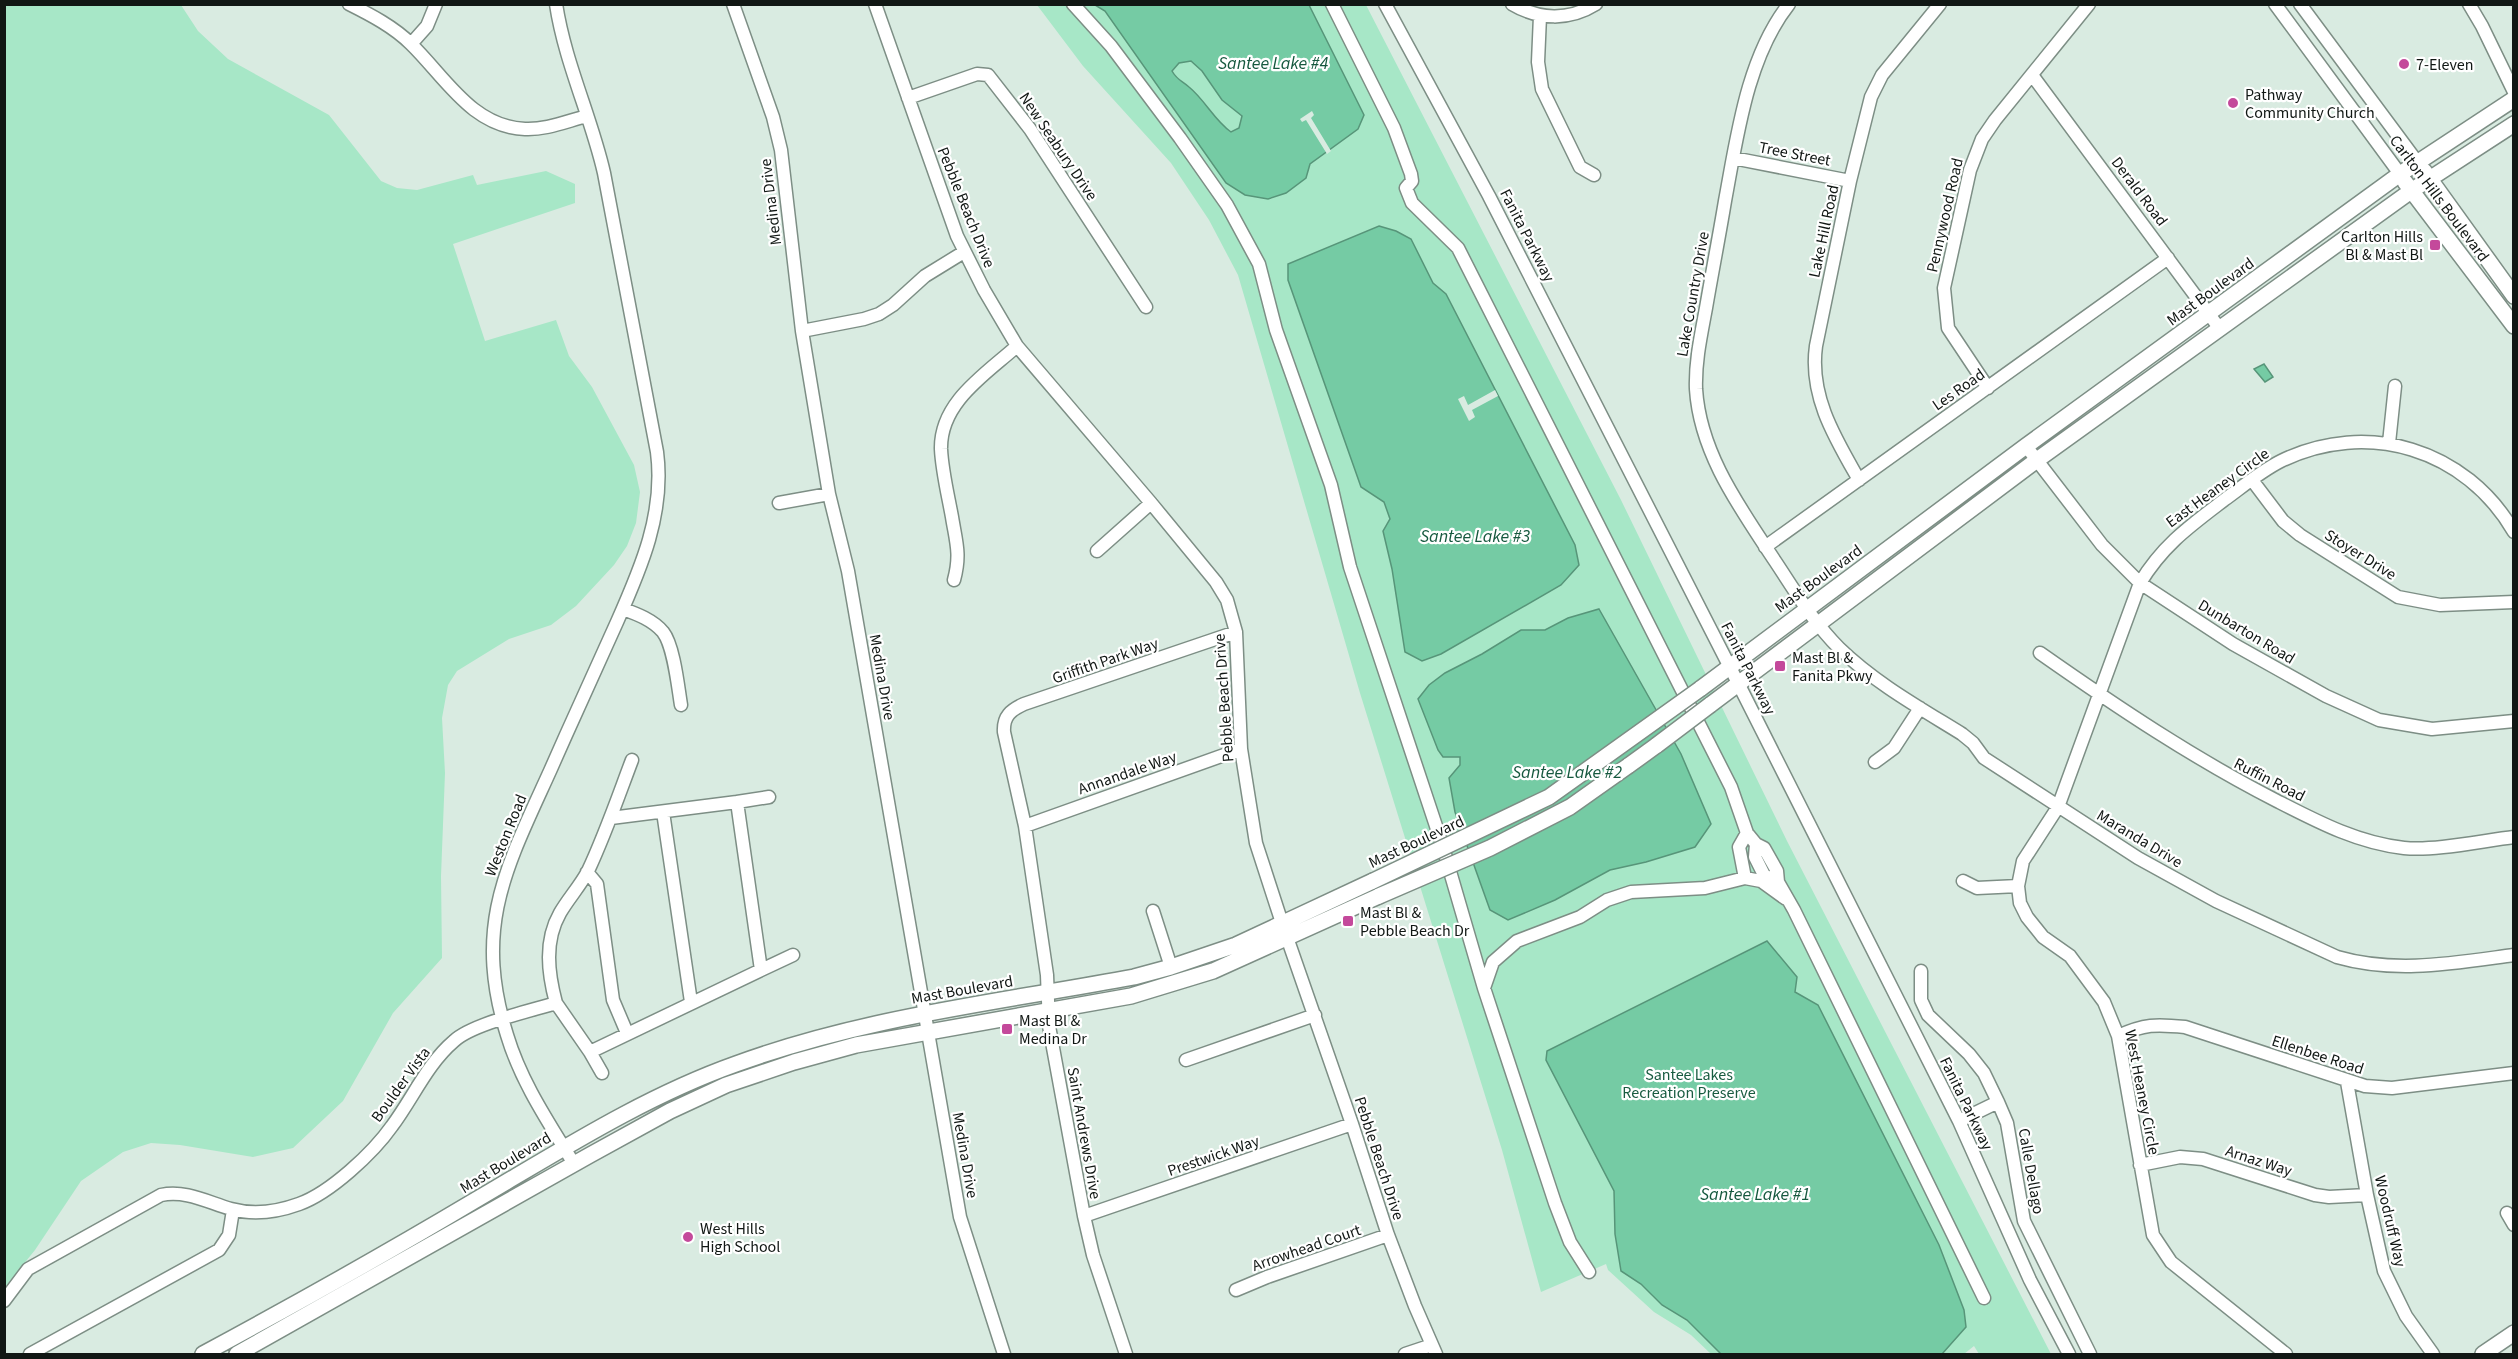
<svg xmlns="http://www.w3.org/2000/svg" width="2518" height="1359" font-family="'Source Sans 3',sans-serif">
<style>
.green{fill:#a7e7c7}
.water{fill:#75cba4;stroke:#579579;stroke-width:1.5;fill-rule:evenodd}
.pier{fill:#d9ebe1}
.lines{fill:none;stroke-linecap:round;stroke-linejoin:round}
.minor-casing{stroke:#7d8e85;stroke-width:15}
.major-casing{stroke:#7d8e85;stroke-width:18}
.minor{stroke:#fff;stroke-width:12}
.major{stroke:#fff;stroke-width:15}
.major-bridge-casing{stroke:#7d8e85;stroke-width:18;stroke-linecap:butt}
.major-bridge{stroke:#fff;stroke-width:15}
.poi-dot{fill:#c4499b;stroke:#fff;stroke-width:2}
.labels{text-anchor:middle;stroke-width:4.5;stroke-linejoin:round;paint-order:stroke}
.poi-label{font-size:16px;fill:#111714;stroke:#fff;text-anchor:start}
.street-label{font-size:16px;fill:#111714;stroke:#fff}
.park-label{font-size:16px;fill:#195c41;stroke:#fff}
.water-label{font-size:18px;font-style:italic;fill:#15583e;stroke:#fff}
</style>
<rect width="100%" height="100%" fill="#d9ebe1"/>
<path class="green" d="M5 4 181 5 198 31 228 59 329 115 381 181 397 188 417 190 473 175 477 185 546 171 575 184V203L453 244 485 341 556 320 569 356 592 387 634 465 640 492 636 523 627 546 614 565 576 606 551 625 509 639 457 671 448 685 442 718 445 773 441 876 442 958 393 1013 343 1101 293 1148 253 1157 180 1145 151 1143 123 1152 81 1181 35 1250 5 1287Z
M1037 5H1366L1621 500 1787 841 2051 1354H1979L1974 1346 1964 1354H1711L1691 1335 1654 1312 1608 1270 1606 1264 1541 1292 1502 1150 1360 693 1238 275 1209 220 1171 163 1083 66Z"/>
<path class="water" d="M1095 5H1309L1364 115 1358 129 1310 164 1306 178 1286 193 1268 199 1245 195 1226 183 1105 11ZM1191 61 1202 71 1222 100 1242 116 1239 128 1231 132C1214 120 1205 100 1189 87 1182 81 1177 80 1172 71L1179 63Z
M1379 226 1396 231 1411 239 1433 283 1446 294 1575 545 1579 565 1561 585 1441 654 1422 661 1405 652 1392 569 1383 531 1390 519 1384 502 1361 487 1288 280V264Z
M2264 364 2273 377 2265 382 2254 369Z
M1599 609 1681 754 1711 824 1695 847 1646 862 1610 870 1555 900 1508 920 1490 910 1455 812 1449 778 1460 765V757H1443L1438 750 1418 699 1429 685 1445 673 1482 654 1521 630H1545L1568 618Z
M1767 941 1797 977 1795 992 1818 1005 1939 1245 1964 1310 1966 1327 1942 1354H1721L1687 1320 1662 1305 1641 1284 1621 1271 1615 1234 1614 1191 1546 1060 1547 1051Z"/>
<path class="pier" d="M1312 111 1314 115 1311 118 1331 151 1327 154 1306 120 1302 122 1300 119Z
M1495 390 1498 396 1472 410 1475 417 1469 421 1458 399 1464 396 1468 405Z"/>
<g class="lines">
<g class="minor-casing">
<path id="minor" d="M349 4C371 15 394 27 411 44 445 77 472 127 525 129 546 130 567 121 587 116
M556 4C565 63 591 116 604 173L657 452C665 513 641 568 617 622 595 671 572 721 550 771 506 868 473 926 507 1035 521 1082 549 1123 574 1164
M733 4 773 117 781 150 802 331 829 494 848 571 960 1217 1004 1354
M875 4 957 236 984 290 1017 346 1151 503 1216 582 1227 600 1236 632 1241 749 1256 843 1282 923 1352 1124 1388 1235 1415 1306 1436 1354
M1073 4 1111 46 1180 138 1227 205 1259 264 1276 330 1331 485 1350 567 1442 844 1484 988
M1332 4 1394 128 1411 174 1412 181 1406 188 1412 203 1458 248 1731 787 1747 833 1756 844 1764 848 1777 871 1778 882 1794 910 1984 1298
M1385 4 1489 196 1738 683 1959 1121 2030 1280 2069 1354
M1512 4C1539 20 1569 21 1596 4
M1789 4C1747 57 1737 137 1725 201 1719 237 1712 273 1706 308 1701 335 1695 362 1696 389 1700 454 1741 509 1775 561 1795 591 1813 622 1839 648 1875 683 1920 708 1962 734L1973 743 1984 758 2138 858 2216 901 2337 957C2396 974 2454 963 2514 955
M2275 4 2400 174
M2300 4 2418 163
M2469 4 2482 26 2514 92
M1540 16 1538 62 1542 89 1580 167 1594 175
M411 44 427 26 436 4
M2032 75 2220 329
M908 98 977 74 988 75 1030 129 1146 307
M1733 158 1850 181
M802 331 864 319 879 314 893 305 925 276 964 252
M1988 388 1948 328 1944 288 1970 170 1982 139 1995 120 2089 4
M2389 443 2395 386
M2026 446 2102 545 2140 583 2233 644 2326 696 2379 720 2432 729 2514 721
M1859 480C1835 438 1809 396 1816 346L1850 181 1871 97 1882 75 1940 4
M2252 480 2283 521 2300 535 2398 597 2440 605 2514 602
M779 503 829 494
M1765 547 2168 258
M1097 551 1151 503
M954 580C961 554 956 542 952 517 948 495 942 471 941 449 940 402 986 374 1017 346
M623 609C637 614 653 620 663 632 674 646 678 687 681 705
M2040 653C2117 707 2193 758 2277 801 2318 822 2358 843 2404 848 2436 851 2481 841 2514 837
M1875 762 1894 748 1920 708
M737 802 769 797
M663 812 691 1002
M1025 826 1241 749
M1756 844 1755 857 1764 875 1776 881
M587 872 597 884 613 1000 627 1033
M1745 878 1761 881 1786 899
M1963 881 1977 888 2018 886
M1153 911 1171 967
M761 970 793 955
M1921 971V1000L1928 1015 1969 1054 1984 1073 1998 1102 2007 1123 2024 1221 2090 1354
M556 1003 590 1052 761 970 737 802 611 818
M2118 1036C2144 1024 2156 1024 2185 1027L2365 1086 2392 1088 2514 1073
M590 1052 602 1073
M1186 1060 1315 1015
M2347 1082 2367 1195 2384 1271 2406 1316 2433 1354
M1959 1121 1998 1102
M2140 1165 2180 1157 2203 1159 2315 1195 2329 1197 2367 1195
M2507 1213 2514 1225
M1084 1216 1352 1124
M1589 1272 1570 1242 1555 1203 1484 988 1493 962 1517 941 1580 917 1607 900 1631 892 1705 888 1745 878 1739 847 1747 833
M1236 1290 1267 1277 1388 1235
M4 1301 28 1269 161 1195C186 1190 207 1202 231 1209 253 1215 277 1212 299 1204 330 1193 373 1153 392 1126 413 1098 427 1064 454 1041 472 1024 530 1011 556 1003 548 973 544 941 560 913 568 899 580 886 588 871 605 835 618 797 632 760
M30 1354 219 1250 229 1235 233 1210
M1126 1354 1093 1255 1084 1216 1049 1026 1047 975 1025 826 1004 732C1003 716 1011 710 1024 704L1236 632
M1405 1354 1432 1345
M2286 1354 2171 1262 2153 1235 2118 1036 2104 1002 2070 956 2043 937 2027 917 2020 903 2018 886 2023 861 2058 807 2140 583C2163 545 2190 526 2224 500 2242 487 2261 471 2281 461 2367 419 2466 449 2514 532"/>
</g>
<g class="major-casing">
<path id="major" d="M2424 171 2514 296
M2405 182 2514 326
M1700 689 2026 446 2400 174 2514 99
M1710 705 2037 460 2411 191 2514 124
M1628 766 1657 745
M203 1354C294 1305 385 1254 474 1201 558 1152 643 1097 736 1064 864 1017 1000 1002 1134 977L1171 967 1236 945 1373 881
M237 1354 590 1155 670 1111 726 1085 794 1062 856 1045 1131 996 1213 971 1379 896
M2483 1354 2514 1333"/>
</g>
<use href="#minor" class="minor"/>
<use href="#major" class="major"/>
<g class="major-bridge-casing">
<path id="major-bridge" d="M1657 745 1710 705
M1373 881 1549 797 1700 689
M1379 896 1490 848 1570 807 1628 766"/>
</g>
<use href="#major-bridge" class="major-bridge"/>
</g>
<g class="poi-dot">
<circle cx="2404" cy="64" r="6"/>
<circle cx="2233" cy="103" r="6"/>
<rect x="2429" y="239" width="12" height="12" rx="3"/>
<rect x="1774" y="660" width="12" height="12" rx="3"/>
<rect x="1342" y="915" width="12" height="12" rx="3"/>
<rect x="1001" y="1023" width="12" height="12" rx="3"/>
<circle cx="688" cy="1237" r="6"/>
</g>
<g class="labels">
<g class="poi-label">
<text x="2416" y="70">7-Eleven</text>
<text x="2245" y="100">Pathway<tspan x="2245" dy="18">Community Church</tspan></text>
<text x="2423" y="242" text-anchor="end">Carlton Hills<tspan x="2423" dy="18">Bl &amp; Mast Bl</tspan></text>
<text x="1792" y="663">Mast Bl &amp;<tspan x="1792" dy="18">Fanita Pkwy</tspan></text>
<text x="1360" y="918">Mast Bl &amp;<tspan x="1360" dy="18">Pebble Beach Dr</tspan></text>
<text x="1019" y="1026">Mast Bl &amp;<tspan x="1019" dy="18">Medina Dr</tspan></text>
<text x="700" y="1234">West Hills<tspan x="700" dy="18">High School</tspan></text>
</g>
<g class="street-label">
<text transform="translate(1059 146) rotate(56)" y="6">New Seabury Drive</text>
<text transform="translate(1795 153) rotate(11)" y="6">Tree Street</text>
<text transform="translate(2140 191) rotate(53)" y="6">Derald Road</text>
<text transform="translate(2440 198) rotate(53)" y="6">Carlton Hills Boulevard</text>
<text transform="translate(770 202) rotate(-97)" y="6">Medina Drive</text>
<text transform="translate(967 207) rotate(68)" y="6">Pebble Beach Drive</text>
<text transform="translate(1944 215) rotate(-77)" y="6">Pennywood Road</text>
<text transform="translate(1823 231) rotate(-78)" y="6">Lake Hill Road</text>
<text transform="translate(1528 235) rotate(63)" y="6">Fanita Parkway</text>
<text transform="translate(2210 291) rotate(-36)" y="6">Mast Boulevard</text>
<text transform="translate(1692 294) rotate(-80)" y="6">Lake Country Drive</text>
<text transform="translate(1958 389) rotate(-35)" y="6">Les Road</text>
<text transform="translate(2217 487) rotate(-36)" y="6">East Heaney Circle</text>
<text transform="translate(2361 554) rotate(32)" y="6">Stoyer Drive</text>
<text transform="translate(1818 578) rotate(-36)" y="6">Mast Boulevard</text>
<text transform="translate(2247 631) rotate(31)" y="6">Dunbarton Road</text>
<text transform="translate(1105 660) rotate(-19)" y="6">Griffith Park Way</text>
<text transform="translate(1749 668) rotate(63)" y="6">Fanita Parkway</text>
<text transform="translate(883 677) rotate(80)" y="6">Medina Drive</text>
<text transform="translate(1223 698) rotate(-94)" y="6">Pebble Beach Drive</text>
<text transform="translate(1127 772) rotate(-19)" y="6">Annandale Way</text>
<text transform="translate(2270 779) rotate(27)" y="6">Ruffin Road</text>
<text transform="translate(505 835) rotate(-68)" y="6">Weston Road</text>
<text transform="translate(2140 838) rotate(31)" y="6">Maranda Drive</text>
<text transform="translate(1416 841) rotate(-25)" y="6">Mast Boulevard</text>
<text transform="translate(962 989) rotate(-10)" y="6">Mast Boulevard</text>
<text transform="translate(2318 1054) rotate(18)" y="6">Ellenbee Road</text>
<text transform="translate(400 1084) rotate(-54)" y="6">Boulder Vista</text>
<text transform="translate(2143 1092) rotate(79)" y="6">West Heaney Circle</text>
<text transform="translate(1967 1103) rotate(64)" y="6">Fanita Parkway</text>
<text transform="translate(1085 1133) rotate(80)" y="6">Saint Andrews Drive</text>
<text transform="translate(966 1155) rotate(80)" y="6">Medina Drive</text>
<text transform="translate(1213 1155) rotate(-19)" y="6">Prestwick Way</text>
<text transform="translate(1380 1158) rotate(72)" y="6">Pebble Beach Drive</text>
<text transform="translate(2259 1160) rotate(18)" y="6">Arnaz Way</text>
<text transform="translate(505 1162) rotate(-31)" y="6">Mast Boulevard</text>
<text transform="translate(2032 1171) rotate(80)" y="6">Calle Dellago</text>
<text transform="translate(2391 1221) rotate(77)" y="6">Woodruff Way</text>
<text transform="translate(1306 1247) rotate(-19)" y="6">Arrowhead Court</text>
</g>
<g class="park-label">
<text x="1689" y="1080">Santee Lakes<tspan x="1689" dy="18">Recreation Preserve</tspan></text>
</g>
<g class="water-label">
<text x="1273" y="69">Santee Lake #4</text>
<text x="1475" y="542">Santee Lake #3</text>
<text x="1567" y="778">Santee Lake #2</text>
<text x="1755" y="1200">Santee Lake #1</text>
</g>
</g>
<rect width="2518" height="1359" fill="none" stroke="#111714" stroke-width="12"/>
</svg>
